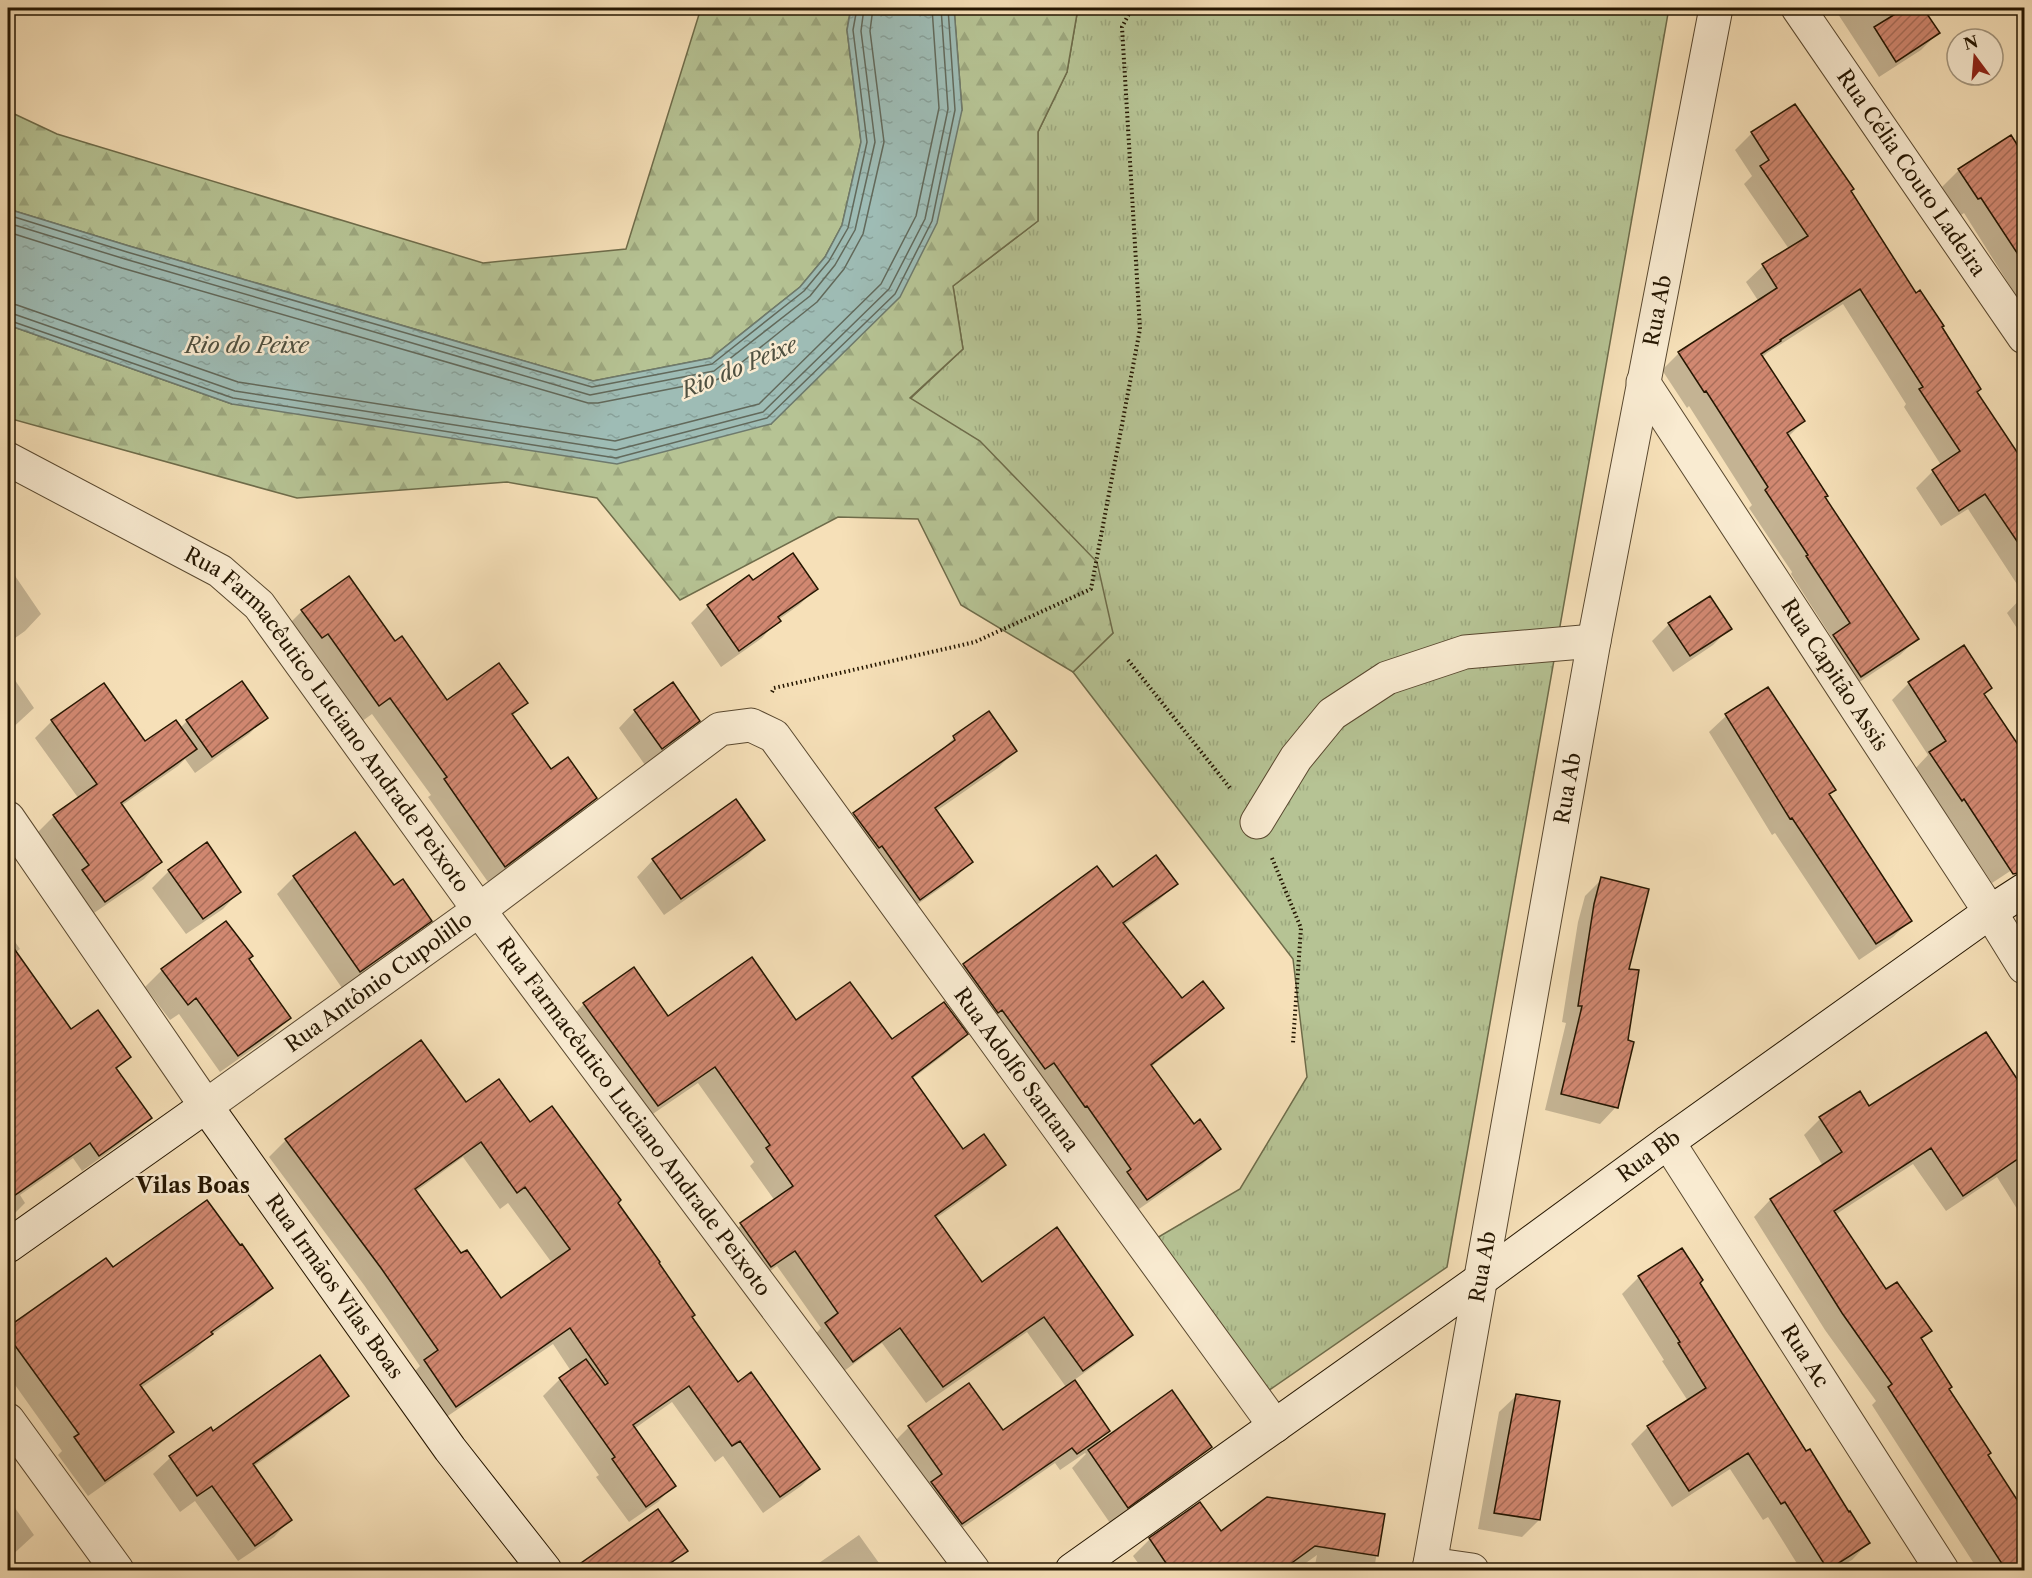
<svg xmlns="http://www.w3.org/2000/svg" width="2032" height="1578" font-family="'Libre Caslon Text',serif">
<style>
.grass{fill:url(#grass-tufts);stroke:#6e6c4a;stroke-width:1.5}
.forest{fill:url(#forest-firs);stroke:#6e6c4a;stroke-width:1.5}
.water{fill:url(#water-ripples);stroke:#6e7a6d;stroke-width:1.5}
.shadow{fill:#0003;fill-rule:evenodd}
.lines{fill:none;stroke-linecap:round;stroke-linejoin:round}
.shore{stroke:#62695b;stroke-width:1.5}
.building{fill:url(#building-hatch);stroke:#251601;stroke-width:1.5;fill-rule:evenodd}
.street-casing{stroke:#59482f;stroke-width:35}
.secondary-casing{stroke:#251601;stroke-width:35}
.path{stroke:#251601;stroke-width:4;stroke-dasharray:1.5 3;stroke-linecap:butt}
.street{stroke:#f9ebd1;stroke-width:33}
.secondary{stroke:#f9ebd1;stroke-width:33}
.labels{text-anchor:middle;stroke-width:5;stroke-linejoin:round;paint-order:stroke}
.street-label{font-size:21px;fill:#251601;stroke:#f9ebd1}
.water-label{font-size:22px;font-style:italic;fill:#4f5040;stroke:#f9ebd1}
.neighbourhood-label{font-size:22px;font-weight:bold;fill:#251601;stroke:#f9ebd1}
</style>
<defs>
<pattern id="grass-tufts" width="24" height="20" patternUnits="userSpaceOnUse" patternTransform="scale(1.5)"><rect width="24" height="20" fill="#b6c394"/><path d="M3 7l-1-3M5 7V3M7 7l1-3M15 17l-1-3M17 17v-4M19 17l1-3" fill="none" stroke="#9ca77e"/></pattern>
<pattern id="forest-firs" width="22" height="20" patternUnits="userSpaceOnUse" patternTransform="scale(1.5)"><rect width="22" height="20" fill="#b6c394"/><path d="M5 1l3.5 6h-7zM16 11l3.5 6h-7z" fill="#9ca77e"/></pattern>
<pattern id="water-ripples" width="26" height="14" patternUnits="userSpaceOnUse" patternTransform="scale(1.5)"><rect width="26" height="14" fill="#9ebcb5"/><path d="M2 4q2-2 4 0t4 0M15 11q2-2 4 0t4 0" fill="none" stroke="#88a19a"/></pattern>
<pattern id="building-hatch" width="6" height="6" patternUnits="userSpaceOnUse" patternTransform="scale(1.5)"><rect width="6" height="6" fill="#d18871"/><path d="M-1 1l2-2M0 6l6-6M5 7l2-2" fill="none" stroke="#a96e5a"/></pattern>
</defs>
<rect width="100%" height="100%" fill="#f6e0b8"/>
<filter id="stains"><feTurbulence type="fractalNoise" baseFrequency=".00333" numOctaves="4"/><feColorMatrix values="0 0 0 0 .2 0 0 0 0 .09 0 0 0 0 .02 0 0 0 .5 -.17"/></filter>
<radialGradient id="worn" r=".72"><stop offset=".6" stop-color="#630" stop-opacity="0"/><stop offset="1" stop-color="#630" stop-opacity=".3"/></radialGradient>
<path class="grass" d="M1078 8H1669L1447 1267 1265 1393 1150 1242 1240 1189 1307 1077 1293 959 1073 672 1113 633 910 399 963 349 953 286 1038 221V132L1067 72Z"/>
<path class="forest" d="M701 8H851L847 30 861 142 842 225 825 257 800 287 711 358 593 381 129 246 8 209V111L57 134 483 263 626 249Z
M954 8H1078L1067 72 1038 132V221L953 286 963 349 910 398 980 441 1097 562 1113 633 1073 672 961 605 918 519 838 517 680 600 597 498 507 482 297 498 8 418V325L232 404 771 424 962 110Z"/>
<path class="water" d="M851 8H954L962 110 937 223 900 297 771 424 617 464 232 404 8 325V209L129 246 593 381 711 358 800 287 825 257 842 225 861 142 847 30Z"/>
<path class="shadow" d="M1828 8H1922L1938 33 1921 50 1879 77 1836 11 1832 14Z
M1752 133 1849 191 1915 295 1940 327 1976 393 2024 467V595L1968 509 1941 526 1916 488 1933 471 1941 465 1904 407 1906 404 1843 304 1767 353 1762 358 1804 421 1788 437 1823 498 1917 639 1900 655 1843 693 1817 652 1832 638 1791 574 1792 572 1749 508 1752 505 1689 406 1687 408 1662 370 1679 353 1759 302 1746 282 1763 266 1789 249 1744 184 1752 176 1735 150Z
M1959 170 2024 182V308L1964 213 1961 215 1942 187Z
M9 567 41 614 25 631 8 643Z
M749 577 752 582 816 589 799 605 778 620 762 638 721 667 691 623 708 606Z
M2024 595V639L2007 613Z
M302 611 395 643 447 702 526 703 512 716 551 771 595 798 578 815 488 882 428 797 431 795 372 714 361 722 285 628Z
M1669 624 1730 628 1713 645 1673 672 1652 641Z
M1964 647 1990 688 1983 695 2024 862 1992 883 1947 815 1944 817 1914 770 1928 755 1892 700 1909 683Z
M8 670 34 708 8 732Z
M1768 689 1834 789 1828 796 1910 921 1893 937 1859 960 1775 833 1772 835 1709 732 1726 716Z
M635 711 698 720 681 737 645 765 619 728Z
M989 713 1015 751 998 768 935 812 971 862 955 878 902 915 837 831 854 814 937 754 954 738Z
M266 717 249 734 195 773 185 759 178 766 121 806 160 862 144 879 88 917 37 833 54 816 79 799 35 738 52 721 145 743 180 728 187 721Z
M355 834 394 888 430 921 413 937 342 988 277 894 294 877Z
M763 840 747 856 664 915 637 877 653 860Z
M1097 869 1112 889 1176 884 1159 900 1123 926 1181 1000 1222 1008 1205 1024 1151 1067 1193 1126 1219 1148 1202 1165 1129 1216 947 982 964 965Z
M169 871 239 892 223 909 186 934 152 888Z
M1602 879 1627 970 1616 1107 1600 1124 1545 1110 1566 1023 1562 1022 1578 922 1585 896Z
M8 932 20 949 15 953 71 1031 129 1057 116 1070 150 1118 134 1134 82 1171 73 1158 20 1195 25 1203 8 1220Z
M248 960 289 1018 273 1035 220 1072 179 1014 170 1020 145 987 162 970Z
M634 969 668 1018 796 1022 891 1042 966 1034 949 1051 912 1079 963 1151 1004 1165 987 1182 935 1219 982 1284 1131 1334 1114 1351 1073 1381 1108 1431 1095 1445 1096 1446 1210 1447 1193 1463 1110 1523 1072 1468 1086 1454 1085 1453 1060 1470 1055 1463 945 1540 892 1444 909 1427 1002 1432 1066 1387 1027 1332 926 1403 882 1343 836 1377 809 1341 821 1328 777 1266 754 1283 725 1241 741 1225 775 1201 750 1166 754 1162 698 1083 641 1122 567 1021 584 1004Z
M2024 1094V1220L1997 1177 1946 1211 1913 1164 1835 1215 1885 1291 1930 1331 1920 1340 1986 1456 2024 1515V1570H1978L1872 1405 1876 1401 1825 1330 1754 1217 1770 1200 1823 1166 1804 1135 1820 1119 1869 1108Z
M465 1104 530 1124 616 1203 690 1317 738 1384 818 1469 801 1486 763 1513 723 1456 715 1462 672 1402 634 1429 674 1485 658 1502 629 1522 596 1477 599 1475 543 1396 560 1379 571 1371 553 1344 439 1422 408 1378 420 1366 364 1285 269 1157 286 1140ZM463 1157 500 1209 508 1203 552 1263 501 1300 461 1256 415 1192Z
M1681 1250 1698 1283 1805 1453 1868 1543 1852 1560 1834 1570H1801L1768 1517 1763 1520 1730 1469 1672 1507 1631 1444 1648 1427 1688 1401 1662 1361 1664 1360 1622 1294 1639 1277Z
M106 1260 112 1269 271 1288 254 1305 207 1338 194 1351 141 1388 172 1432 155 1449 88 1496 58 1455 62 1451 8 1375V1329Z
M347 1395 330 1412 253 1467 290 1520 274 1537 238 1561 195 1501 180 1512 153 1474 170 1458 210 1429 213 1433Z
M1516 1396 1539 1520 1522 1537 1478 1529 1499 1412Z
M8 1498 34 1535 8 1559Z
M1200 1504 1221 1533 1383 1515 1374 1570H1314L1317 1555 1296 1570H1143L1133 1556 1150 1539Z
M859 1535 884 1570H809Z
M686 1550 667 1568 669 1570H579L591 1558Z"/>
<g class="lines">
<path class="shore" d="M8 215 127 252 592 387 712 364 804 291 829 261 848 228 867 142 853 30 857 8
M8 223 125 259 590 395 714 371 810 296 835 265 855 230 875 142 861 31 864 8
M8 232 122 268 588 403H598L716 380 726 375 817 302 844 269 863 234 884 142 870 31 873 8
M8 303 17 305 238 382 615 441 759 404 881 284 916 216 939 108 932 8
M8 312 235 391 616 450 763 412 889 289 925 219 948 109 941 8
M8 320 233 398 616 458 767 418 895 294 932 221 955 110 948 8"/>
</g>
<path class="building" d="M1905 8H1923L1940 33 1896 62 1874 27Z
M1795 104 1854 189 1851 191 1916 293 1920 290 1944 326 1942 327 1981 389 1977 392 2025 464V553L1985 494 1959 511 1932 470 1960 451 1919 389 1923 387 1860 289 1780 340 1781 341 1761 354 1805 421 1787 433 1828 496 1825 497 1919 639 1861 677 1833 635 1850 623 1806 556 1808 555 1765 490 1768 487 1706 391 1704 392 1678 352 1777 288 1762 264 1808 236 1760 166 1769 160 1751 132Z
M2011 135 2025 157V265L1981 198 1978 199 1958 169Z
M793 553 818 589 778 617 781 621 739 651 707 605 749 575 753 580Z
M349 576 395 641 402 636 447 700 499 663 528 703 512 714 551 769 568 757 597 798 505 867 444 779 447 777 390 698 379 706 328 634 322 638 301 610Z
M1710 596 1732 629 1690 656 1668 623Z
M1964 645 1992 688 1984 694 2025 755V872L2013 874 1964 799 1962 801 1929 752 1946 741 1908 682Z
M242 681 268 718 212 757 186 720Z
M673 682 700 721 662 749 634 710Z
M104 683 145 741 176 720 197 749 121 803 162 862 105 902 82 870 89 865 53 815 97 784 51 720Z
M1768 687 1836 790 1829 794 1912 921 1876 944 1792 818 1790 819 1725 714Z
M989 711 1017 751 935 808 973 862 920 900 882 846 879 848 853 813 955 740 953 736Z
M736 799 765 840 681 899 652 859Z
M355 832 394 885 403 879 432 921 360 972 293 876Z
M207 842 241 892 203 919 168 870Z
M1156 855 1178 884 1123 923 1182 998 1203 981 1224 1008 1151 1065 1194 1124 1200 1119 1221 1149 1147 1200 1127 1172 1131 1169 1087 1106 1085 1107 1054 1063 1045 1069 1002 1010 998 1013 963 964 1097 866 1113 887Z
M1601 877 1649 889 1629 969 1639 970 1628 1040 1634 1042 1618 1108 1561 1094 1582 1006H1578L1594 904Z
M226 921 253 956 249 959 291 1018 238 1056 196 998 188 1005 161 969Z
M8 940 71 1029 98 1010 131 1057 116 1068 152 1118 99 1156 90 1143 8 1200Z
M752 957 796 1020 850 982 892 1039 944 1002 968 1034 912 1077 963 1149 984 1134 1006 1165 935 1216 982 1282 1057 1227 1133 1335 1083 1371 1044 1317 943 1387 900 1328 853 1362 825 1323 838 1313 795 1251 771 1267 740 1223 793 1186 766 1148 770 1145 715 1067 658 1106 583 1003 634 967 668 1016Z
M1986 1032 2025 1091V1154L1963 1196 1931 1148 1834 1211 1886 1289 1897 1282 1932 1331 1921 1338 1952 1387 1949 1389 1991 1453 1988 1455 2025 1512V1570H2006L1888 1387 1892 1384 1842 1313 1770 1199 1842 1152 1819 1117 1860 1091 1869 1106Z
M421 1040 466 1102 499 1079 530 1122 552 1106 621 1200 618 1203 660 1262 659 1263 695 1315 692 1317 738 1382 751 1372 820 1469 780 1497 740 1441 732 1446 689 1386 633 1425 676 1486 646 1507 612 1459 615 1457 559 1378 586 1359 605 1385 608 1383 570 1328 456 1407 424 1360 438 1350 381 1268 285 1139ZM481 1142 517 1193 525 1187 570 1249 501 1298 467 1250 461 1253 415 1189Z
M207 1200 240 1245 242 1244 273 1288 211 1332 213 1334 140 1385 174 1432 105 1481 74 1437 79 1434 8 1336V1327L106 1258 113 1267Z
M1682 1248 1703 1280 1700 1283 1806 1451 1810 1449 1849 1512 1850 1511 1870 1543 1828 1570 1785 1502 1781 1504 1748 1453 1689 1491 1647 1426 1706 1388 1678 1343 1680 1342 1638 1276Z
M320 1355 349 1396 253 1464 292 1520 255 1546 212 1486 197 1496 169 1456 211 1427 213 1431Z
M1075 1380 1110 1431 1077 1454 1072 1448 962 1524 931 1482 942 1474 908 1426 969 1383 1003 1430Z
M1172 1390 1212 1447 1128 1508 1088 1450Z
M1516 1394 1560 1401 1540 1520 1494 1513Z
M1267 1497 1385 1514 1378 1556 1315 1546 1282 1570H1168L1170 1569 1149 1538 1200 1502 1221 1531Z
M658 1509 688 1551 660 1570H571Z"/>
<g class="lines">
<g class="street-casing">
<g id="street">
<path id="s1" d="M1798 8 2024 337"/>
<path id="s2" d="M1643 382 1990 912 2024 967"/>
<path id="s3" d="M8 459 220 571 259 605 479 910 973 1570"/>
<path id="s4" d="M8 818 206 1106 479 910 720 729 751 725 774 736 1275 1426"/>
<path d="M1257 822 1296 758 1332 714 1387 678 1465 652 1594 641"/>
<path id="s5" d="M1668 1142 1942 1570"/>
<path d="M8 1420 117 1570"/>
<path d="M1430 1564 1472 1570"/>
<path id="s6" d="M1431 1570 1430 1564 1594 641 1716 8"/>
</g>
</g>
<g class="secondary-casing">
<g id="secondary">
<path id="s7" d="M8 1246 206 1106 450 1449 545 1570"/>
<path id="s8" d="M1072 1570 1480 1280 1668 1142 1990 912 2024 890"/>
</g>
</g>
<path class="path" d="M1128 660 1230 788
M772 692 774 688 975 642 1091 589 1140 329 1122 27 1132 8
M1272 858 1301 928 1293 1043"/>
<use href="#street" class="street"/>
<use href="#secondary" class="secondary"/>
</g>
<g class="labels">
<g class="street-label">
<text dy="7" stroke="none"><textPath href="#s1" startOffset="200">Rua Célia Couto Ladeira</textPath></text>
<text dy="7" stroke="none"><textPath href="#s6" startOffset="1280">Rua Ab</textPath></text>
<text dy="7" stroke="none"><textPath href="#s2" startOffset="350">Rua Capitão Assis</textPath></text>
<text dy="7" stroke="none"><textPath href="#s3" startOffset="422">Rua Farmacêutico Luciano Andrade Peixoto</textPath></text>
<text dy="7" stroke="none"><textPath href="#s6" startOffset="794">Rua Ab</textPath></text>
<text dy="7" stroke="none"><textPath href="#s4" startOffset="562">Rua Antônio Cupolillo</textPath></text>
<text dy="7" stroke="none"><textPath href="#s4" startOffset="1456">Rua Adolfo Santana</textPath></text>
<text dy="7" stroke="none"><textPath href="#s3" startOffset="926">Rua Farmacêutico Luciano Andrade Peixoto</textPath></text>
<text dy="7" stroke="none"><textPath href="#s8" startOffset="710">Rua Bb</textPath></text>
<text dy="7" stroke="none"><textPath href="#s6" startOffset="308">Rua Ab</textPath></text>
<text dy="7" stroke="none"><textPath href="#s7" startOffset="464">Rua Irmãos Vilas Boas</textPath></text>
<text dy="7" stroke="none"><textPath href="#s5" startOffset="254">Rua Ac</textPath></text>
</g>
<g class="water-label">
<text x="247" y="353">Rio do Peixe</text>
<text transform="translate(739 367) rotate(-23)" y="8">Rio do Peixe</text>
</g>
<g class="neighbourhood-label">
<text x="193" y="1193">Vilas Boas</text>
</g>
</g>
<rect width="2032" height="1578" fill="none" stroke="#f6e0b8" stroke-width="30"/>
<rect x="9" y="9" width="2014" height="1560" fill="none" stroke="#251601" stroke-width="3"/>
<rect x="15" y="15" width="2002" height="1548" fill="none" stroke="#251601" stroke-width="1.5"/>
<g transform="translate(1975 57) rotate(344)"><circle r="28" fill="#f9ebd1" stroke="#a4967e" stroke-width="1.5"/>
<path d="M0-4.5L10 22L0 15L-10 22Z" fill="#8f2418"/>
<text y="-9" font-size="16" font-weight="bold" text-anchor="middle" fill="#251601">N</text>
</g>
<rect width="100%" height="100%" filter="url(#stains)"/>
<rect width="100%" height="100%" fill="url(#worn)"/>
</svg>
